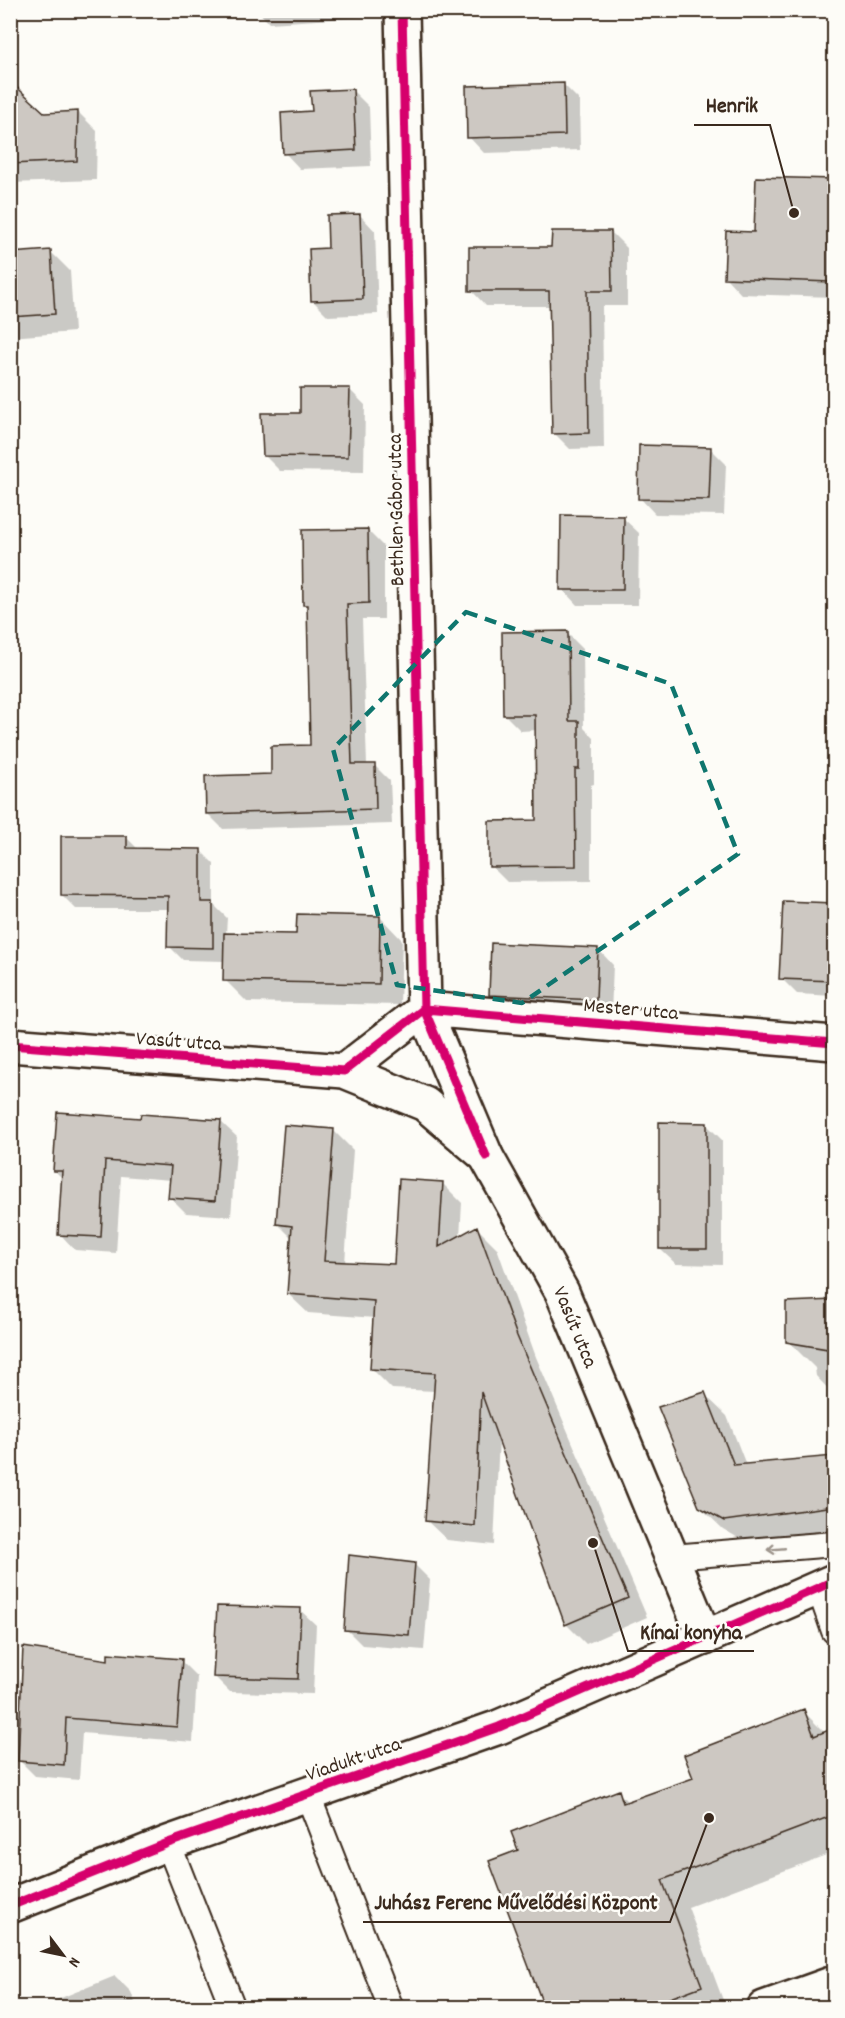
<svg xmlns="http://www.w3.org/2000/svg" width="845" height="2018" font-family="Dekko,sans-serif">
<style>
.shadow{fill:#0003}
.building{fill:#cdc8c2;stroke:#3b2a1e;stroke-width:1.5}
.lines{fill:none;stroke-linecap:round;stroke-linejoin:round}
.service-casing{stroke:#3b2a1e;stroke-width:28}
.minor-casing{stroke:#3b2a1e;stroke-width:38}
.tertiary-casing{stroke:#3b2a1e;stroke-width:38}
.service{stroke:#fdfcf7;stroke-width:24}
.minor{stroke:#fdfcf7;stroke-width:33}
.tertiary{stroke:#fdfcf7;stroke-width:33}
.cycleway-casing{stroke:#fdfcf7;stroke-width:13}
.cycleway{stroke:#d6006c;stroke-width:9}
.oneway{stroke:#9c938a}
.marked{fill:none;stroke:#0f766e;stroke-width:4.5;stroke-dasharray:12 8;stroke-linejoin:round}
.labels{text-anchor:middle;stroke-width:5;stroke-linejoin:round;paint-order:stroke}
.street-label{font-size:21px;fill:#3b2a1e;stroke:#fdfcf7}
.leader{fill:none;stroke:#3b2a1e;stroke-width:2}
.callout-dot{fill:#3b2a1e;stroke:#fdfcf7;stroke-width:2}
.callout-label{font-size:22px;text-anchor:middle;font-weight:bold;fill:#3b2a1e;stroke:#fdfcf7;stroke-width:5;stroke-linejoin:round;paint-order:stroke}
</style>
<rect width="100%" height="100%" fill="#fdfcf7"/>
<filter id="ink" filterUnits="userSpaceOnUse"><feTurbulence type="fractalNoise" baseFrequency=".0167" numOctaves="2"/><feDisplacementMap in="SourceGraphic" scale="12" xChannelSelector="R" yChannelSelector="G"/><feConvolveMatrix kernelMatrix="1 2 1 2 8 2 1 2 1" color-interpolation-filters="sRGB"/></filter>
<g filter="url(#ink)">
<path class="shadow" d="M257 10H366V17L269 23Z
M10 83 45 115 78 112 97 131 96 180 10 183Z
M563 84 579 100 580 150 484 153 469 137Z
M353 91 369 107 371 166 300 169 285 153 313 113Z
M758 178 834 181V297L741 294 726 278 755 233Z
M360 215 375 231 378 314 328 316 312 300 330 250Z
M611 232 627 248V306H602L604 448 570 449 554 433 551 306H486L471 290 553 248Z
M51 252 70 271 74 332 10 337V255Z
M350 390 365 405 364 472 280 471 264 455 302 415Z
M710 448 726 464 724 515 655 514 640 498Z
M623 518 639 533 638 605H577L562 589Z
M368 531 384 547V619H362L367 765H374L390 781 392 824 223 829 207 813 273 775 312 747 308 608 304 604Z
M567 633 583 649 584 728 594 738V784L591 785V881L507 882 491 866 537 822V730L521 731 505 715Z
M127 838 139 850H200L214 864V905L227 918 226 934 298 936 380 917 402 940 400 1005 247 1002 225 980V961L183 960 169 946 170 909H76L62 895Z
M784 902 834 905V996L797 994 781 978Z
M598 949 613 965 611 1015 506 1010 490 995Z
M142 1119 221 1122 237 1137 231 1216 186 1213 170 1197 171 1180 121 1176 116 1253 75 1250 60 1234 63 1179 54 1170Z
M706 1124 722 1140V1265L676 1264 660 1249Z
M333 1130 353 1150 345 1263 395 1266 442 1183 462 1203 460 1237 477 1228 497 1248 536 1357 647 1617 586 1644 566 1624 499 1438 494 1545 447 1540 427 1521 435 1391 392 1389 372 1369 375 1318 308 1313 288 1294 292 1238 278 1224Z
M834 1269V1395L816 1376 815 1368 788 1341 825 1302 830 1270Z
M704 1394 727 1416 746 1465 834 1458V1531L747 1543 723 1529 700 1507Z
M414 1564 430 1580 424 1650 362 1645 346 1629Z
M300 1610 316 1625 313 1694 230 1692 214 1676Z
M181 1661 197 1677 193 1742 82 1733 79 1780 35 1776 19 1760 109 1662Z
M803 1711 825 1733 834 1729V1852L688 1907 726 2008H546L491 1862 519 1851 618 1792 629 1803 694 1779Z
M115 1976 131 1992 137 2008H54L51 2002Z"/>
<path class="building" d="M10 81 45 113 78 111 77 161 10 164Z
M564 83 565 135 467 138 466 86Z
M353 89 356 150 283 154 281 113 312 111 310 91Z
M756 177 834 179 831 282 724 278 726 231 754 232Z
M360 214 363 299 311 301 309 249 328 248 327 215Z
M552 231H611L612 291H587L589 433 552 434 549 291H469V247H551Z
M51 250 55 314 10 317V253Z
M300 388H350L348 457 263 456 261 413H300Z
M639 445 711 447 709 500 638 499Z
M561 515 624 516 623 590H560Z
M368 529 369 603 347 604 352 764H375L376 809 206 814 205 776 271 774V746L310 745 307 605H303L302 530Z
M568 631 569 721H579V769H575L576 866 489 867V821L536 820 535 715H503L502 632Z
M61 836H127V848L201 849V902H213V948L167 947 168 896 61 895Z
M783 901 834 903V981L779 979Z
M297 914 380 916 379 984 223 981 224 933 296 934Z
M491 943 598 948 596 1000 489 995Z
M57 1112 140 1118 141 1114 221 1120 215 1201 168 1198 171 1166 105 1161 101 1237 58 1235 62 1171H53Z
M659 1122 707 1123V1249H659Z
M284 1125 334 1129 324 1261 394 1264 399 1179 443 1182 439 1247 477 1226 517 1336 628 1598 565 1625 481 1392 475 1526 425 1521 435 1373 370 1369 374 1301 287 1294 292 1226 276 1224Z
M834 1300V1350L786 1342V1302Z
M705 1392 734 1465 834 1456V1506L724 1521 699 1507 658 1407Z
M349 1555 415 1563 409 1635 344 1630Z
M217 1606 301 1608 298 1679 213 1677Z
M23 1647 108 1660V1653L182 1659 177 1727 66 1718 64 1765 18 1761Z
M804 1709 814 1736 834 1728V1815L662 1880 702 1986 646 2007H544L489 1861 518 1850 511 1832 619 1790 623 1803 693 1778 684 1755Z"/>
<g class="lines">
<g class="service-casing">
<path id="service" d="M672 1557 834 1544
M819 1588 834 1631
M307 1793 391 2008
M168 1843 233 2008"/>
</g>
<g class="minor-casing">
<g id="minor">
<path d="M402 10 424 1009 486 1156"/>
<path d="M424 1009 834 1043"/>
<path id="s1" d="M10 1045 344 1071 425 1104 486 1156 562 1292 705 1638"/>
<path d="M344 1071 424 1009"/>
<path d="M764 2008 834 1983"/>
</g>
</g>
<g class="tertiary-casing">
<path id="tertiary" d="M10 1906 168 1843 499 1727 834 1581"/>
</g>
<use href="#service" class="service"/>
<use href="#minor" class="minor"/>
<use href="#tertiary" class="tertiary"/>
<g class="cycleway-casing">
<path id="cycleway" d="M402 10 424 1009 486 1156
M424 1009 834 1043
M10 1045 344 1071 424 1009
M10 1906 168 1843 499 1727 834 1581"/>
</g>
<use href="#cycleway" class="cycleway"/>
</g>
<defs><path id="oneway-shaft" d="M-6 0H5M1.5-3L5.5 0L1.5 3" fill="none" stroke-width="1.6" stroke-linecap="round" stroke-linejoin="round" transform="scale(1.5)"/></defs>
<use class="oneway" href="#oneway-shaft" transform="translate(776 1549) rotate(175)"/>
</g>
<path class="marked" d="M466 612 671 684 738 854 522 1003 397 985 333 749Z"/>
<g class="labels">
<g class="street-label">
<text transform="translate(395 510) rotate(-91)" y="7">Bethlen Gábor utca</text>
<text transform="translate(631 1008) rotate(5)" y="7">Mester utca</text>
<text transform="translate(179 1040) rotate(4)" y="7">Vasút utca</text>
<text dy="7" stroke="none"><textPath href="#s1" startOffset="696">Vasút utca</textPath></text>
<text transform="translate(353 1758) rotate(-19)" y="7">Viadukt utca</text>
</g>
</g>
<path class="leader" d="M794 213L770 125H694M593 1543L628 1651H754M709 1818L670 1922H363"/>
<g class="callout-dot">
<circle cx="794" cy="213" r="6"/>
<circle cx="593" cy="1543" r="6"/>
<circle cx="709" cy="1818" r="6"/>
</g>
<g class="callout-label">
<text x="732" y="112">Henrik</text>
<text x="691" y="1639">Kínai konyha</text>
<text x="516" y="1909">Juhász Ferenc Művelődési Központ</text>
</g>
<rect width="845" height="2018" fill="none" stroke="#fdfcf7" stroke-width="36"/>
<rect x="18" y="18" width="809" height="1982" fill="none" stroke="#3b2a1e" stroke-width="2" filter="url(#ink)"/>
<g transform="translate(63 1955) rotate(122)" stroke="#fdfcf7" stroke-width="4.5" paint-order="stroke">
<path d="M0-4.5L10 22L0 15L-10 22Z" fill="#3b2a1e"/>
<text y="-9" font-size="16" font-weight="bold" text-anchor="middle" fill="#3b2a1e">N</text>
</g>
</svg>
